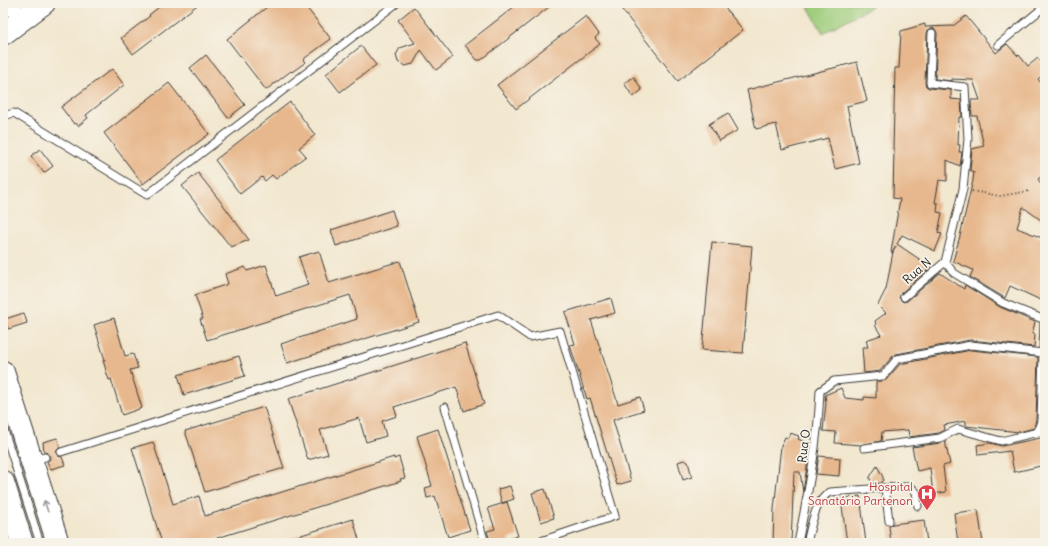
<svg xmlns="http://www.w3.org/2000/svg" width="1048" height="546" font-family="Delius,sans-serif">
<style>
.green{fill:#9fce7d;stroke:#5e754c}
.building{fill:#e7b88d}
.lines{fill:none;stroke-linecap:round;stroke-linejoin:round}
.service-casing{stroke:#3c3a37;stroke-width:9}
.primary-casing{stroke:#3c3a37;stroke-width:24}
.path{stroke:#3c3a37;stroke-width:2;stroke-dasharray:1 3;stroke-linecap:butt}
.service{stroke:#fff;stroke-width:7}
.primary{stroke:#fff;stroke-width:22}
.oneway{stroke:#999}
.labels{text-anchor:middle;stroke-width:3.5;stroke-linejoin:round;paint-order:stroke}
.street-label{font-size:12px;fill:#1c1c1c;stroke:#f7f3e8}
.health-label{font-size:12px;fill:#be3a42;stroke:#f7f3e8;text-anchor:end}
</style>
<rect width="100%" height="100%" fill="#f7f3e8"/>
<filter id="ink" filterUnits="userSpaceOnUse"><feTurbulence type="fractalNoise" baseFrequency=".025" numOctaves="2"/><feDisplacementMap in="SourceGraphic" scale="8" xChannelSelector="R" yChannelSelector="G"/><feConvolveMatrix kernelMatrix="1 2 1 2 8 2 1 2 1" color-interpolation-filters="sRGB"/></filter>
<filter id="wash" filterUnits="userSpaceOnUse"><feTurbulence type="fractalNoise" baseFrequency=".012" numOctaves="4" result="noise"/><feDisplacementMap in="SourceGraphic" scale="16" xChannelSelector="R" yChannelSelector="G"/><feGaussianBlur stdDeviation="0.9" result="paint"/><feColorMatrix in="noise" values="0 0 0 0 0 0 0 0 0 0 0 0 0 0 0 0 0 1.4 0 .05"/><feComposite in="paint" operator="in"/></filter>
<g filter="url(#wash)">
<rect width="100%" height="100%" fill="#f2e7cf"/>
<path class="green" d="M806 3H878L823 33Z"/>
<g id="blocks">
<path class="building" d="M164 3H200L133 54 121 38 150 16 149 15Z
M272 3H303L331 39 305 58 304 60 306 62 292 72 291 71 266 90 227 39Z
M519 3H554L481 60H477L465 45Z
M632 3H721L743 30 678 81 622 10Z
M414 7 453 57 436 70 421 50 413 64 405 66 398 62 396 55 400 48 415 43 398 20Z
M586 16 599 34 595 38 600 44 516 109 497 85Z
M966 16 996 53 1007 44 1018 56 1019 55 1028 66 1038 58 1045 67V73L1038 79 1045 89V174L1038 179 1045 190V223L1023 207 1017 228 1045 239V302L1010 286 1005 298 970 277 973 270 953 261 960 236 973 180 974 172 970 170 972 149 984 146 977 116H972L971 100H980L973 80 952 79V81L935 79 937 33 935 29 932 28 928 30 927 33 925 83 926 86 929 88 951 90V99L961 100 962 117H959L958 145H960L959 152H962L960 166 947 160V181L939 180 935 203H938L937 212 942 213 938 233 942 234 935 251 902 235 897 244 931 267 901 293 899 298 903 302 907 301 940 273 964 289 965 285 1000 307 1035 322 1032 334H1035L1034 347 970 340 896 354 893 356 880 371 864 373 862 347H868L866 340 881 335 875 325 876 324 875 321 886 313 878 305 886 289 893 252 896 246 892 253 891 252 900 199 893 198 894 149H893L895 68H899L901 31 925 24V27L953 26Z
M361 46 376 65 340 92 326 74Z
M206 55 245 105 228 118 190 68Z
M857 62 867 101 847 106 859 163 835 169 828 138 782 150 776 124 756 129 747 90Z
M112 69 124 85 86 115 88 118 78 126 76 123 74 124 61 107Z
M634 77 642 90 633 97 624 83Z
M169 83 209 134 143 184 104 133Z
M290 102 315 135 299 148 306 156 276 179 272 175 265 181 262 177 240 194 215 160Z
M728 113 738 130 719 141 709 124Z
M40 149 53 166 44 173 31 156Z
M198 173 224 206 249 240 231 247 182 186Z
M392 210 397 226 336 246 331 230Z
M712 242 752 246 743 353 702 350Z
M319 251 329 283 400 261 419 322 287 363 281 344 357 319 350 295 207 340 200 319H203L195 295 228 284 225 274 245 267 247 271 266 265 276 296 308 285 299 257Z
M611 298 615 313 591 320 618 404 640 397 644 410 613 420 631 481 617 485 590 398 587 399 570 345 575 344 565 312Z
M24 313 27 323 8 329 5 319Z
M114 318 125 356 133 354 138 368 130 370 142 408 122 415 111 379 109 380 107 374 103 360H105L94 325Z
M465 343 484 404 464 411 456 387 394 407 397 416 382 421 386 436 366 442 359 418 320 430 328 454 308 460 288 399Z
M971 350 1038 357 1036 419 1034 428 1019 432 966 426V421L944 425 945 430 939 433 909 437 908 430 882 432 881 441 861 445 835 443 836 432 823 431 826 403 825 395 841 388 845 398 864 400V397L876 398V382L886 380 900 364Z
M239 356 245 376 184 395 178 375Z
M264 407 284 468 205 492 185 431Z
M438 429 470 530 448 537 435 496 427 498 425 488 432 486 417 436Z
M790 433 799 436 798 439 805 442 802 450 805 451 804 455H809L807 467 803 492 800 472H794L791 543 773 542 774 509 781 446 785 437 788 438Z
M1045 437V465L1015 472H1014L1010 451 978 455 977 445 990 443 1002 446Z
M57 438 60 447 57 449 56 453 58 456 62 457 65 465 51 469 47 462 50 459V455L48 453 44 452 43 442Z
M945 441 950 464 943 466 946 492 933 494 930 468 917 471 912 447 941 443Z
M153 442 173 504 199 496 205 516 394 457V459L399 457 405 478 400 479 401 481 201 543H162L132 448Z
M819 456 840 458 839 476 816 474Z
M684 460 688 462 692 477 683 480 678 462Z
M877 466 883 477V480L881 483 874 484 870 480V477Z
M510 486 514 499 502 503 498 489Z
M545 489 554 518 541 522 532 493Z
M860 496 866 543H847L841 499Z
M507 502 518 536 508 539 509 543H491L487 531 495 529 488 508Z
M978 510 983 543H958L954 513Z
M353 519 360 543H283L282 541Z
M924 520 927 543H891L889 526 893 524Z"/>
</g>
</g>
<g filter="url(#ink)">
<use href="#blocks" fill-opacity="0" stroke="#3c3a37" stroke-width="1"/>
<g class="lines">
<g class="service-casing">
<path id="service" d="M932 33 930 83 965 87 968 139 963 189 945 262
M998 45 1045 6
M3 116 14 113 147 195 397 3
M945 262 954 273 1003 303 1045 320
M904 297 945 262
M445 407 485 543
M3 427 40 543
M864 448 940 438 958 429 1001 441 1038 432 1041 420 1044 320
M61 452 498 315 530 337 560 331 615 516 535 543
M33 460 45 457
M885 488 889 521
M798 543C808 493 818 443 820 391L834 381 883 376 897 359 971 345 1043 353
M807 543C811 527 815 500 830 492L897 487H911L916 492 918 506"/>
</g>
<g class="primary-casing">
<path id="primary" d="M3 6 11 3
M3 34 44 3
M3 372 58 543
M3 482 22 543"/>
</g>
<path class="path" d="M972 191 1000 196 1030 191"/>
<use href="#service" class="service"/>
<use href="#primary" class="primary"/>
</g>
<defs><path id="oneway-shaft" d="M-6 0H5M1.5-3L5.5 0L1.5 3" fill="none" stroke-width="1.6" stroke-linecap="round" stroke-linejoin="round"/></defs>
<use class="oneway" href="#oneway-shaft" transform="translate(46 506) rotate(-108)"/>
</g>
<defs>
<g id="hospital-pin" transform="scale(1)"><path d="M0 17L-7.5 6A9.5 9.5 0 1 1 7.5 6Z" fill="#e0444e" stroke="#f7f3e8"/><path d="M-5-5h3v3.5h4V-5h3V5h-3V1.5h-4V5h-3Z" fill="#fff"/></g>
</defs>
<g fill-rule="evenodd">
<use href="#hospital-pin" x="927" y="494"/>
</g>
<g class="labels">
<g class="street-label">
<text transform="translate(917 271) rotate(-41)" y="4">Rua N</text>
<text transform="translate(804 446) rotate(-83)" y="4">Rua O</text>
</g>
<g class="health-label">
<text x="913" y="491">Hospital<tspan x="913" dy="14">Sanatório Partenon</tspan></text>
</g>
</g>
<rect width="1048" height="546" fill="none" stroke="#f7f3e8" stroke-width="16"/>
</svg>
